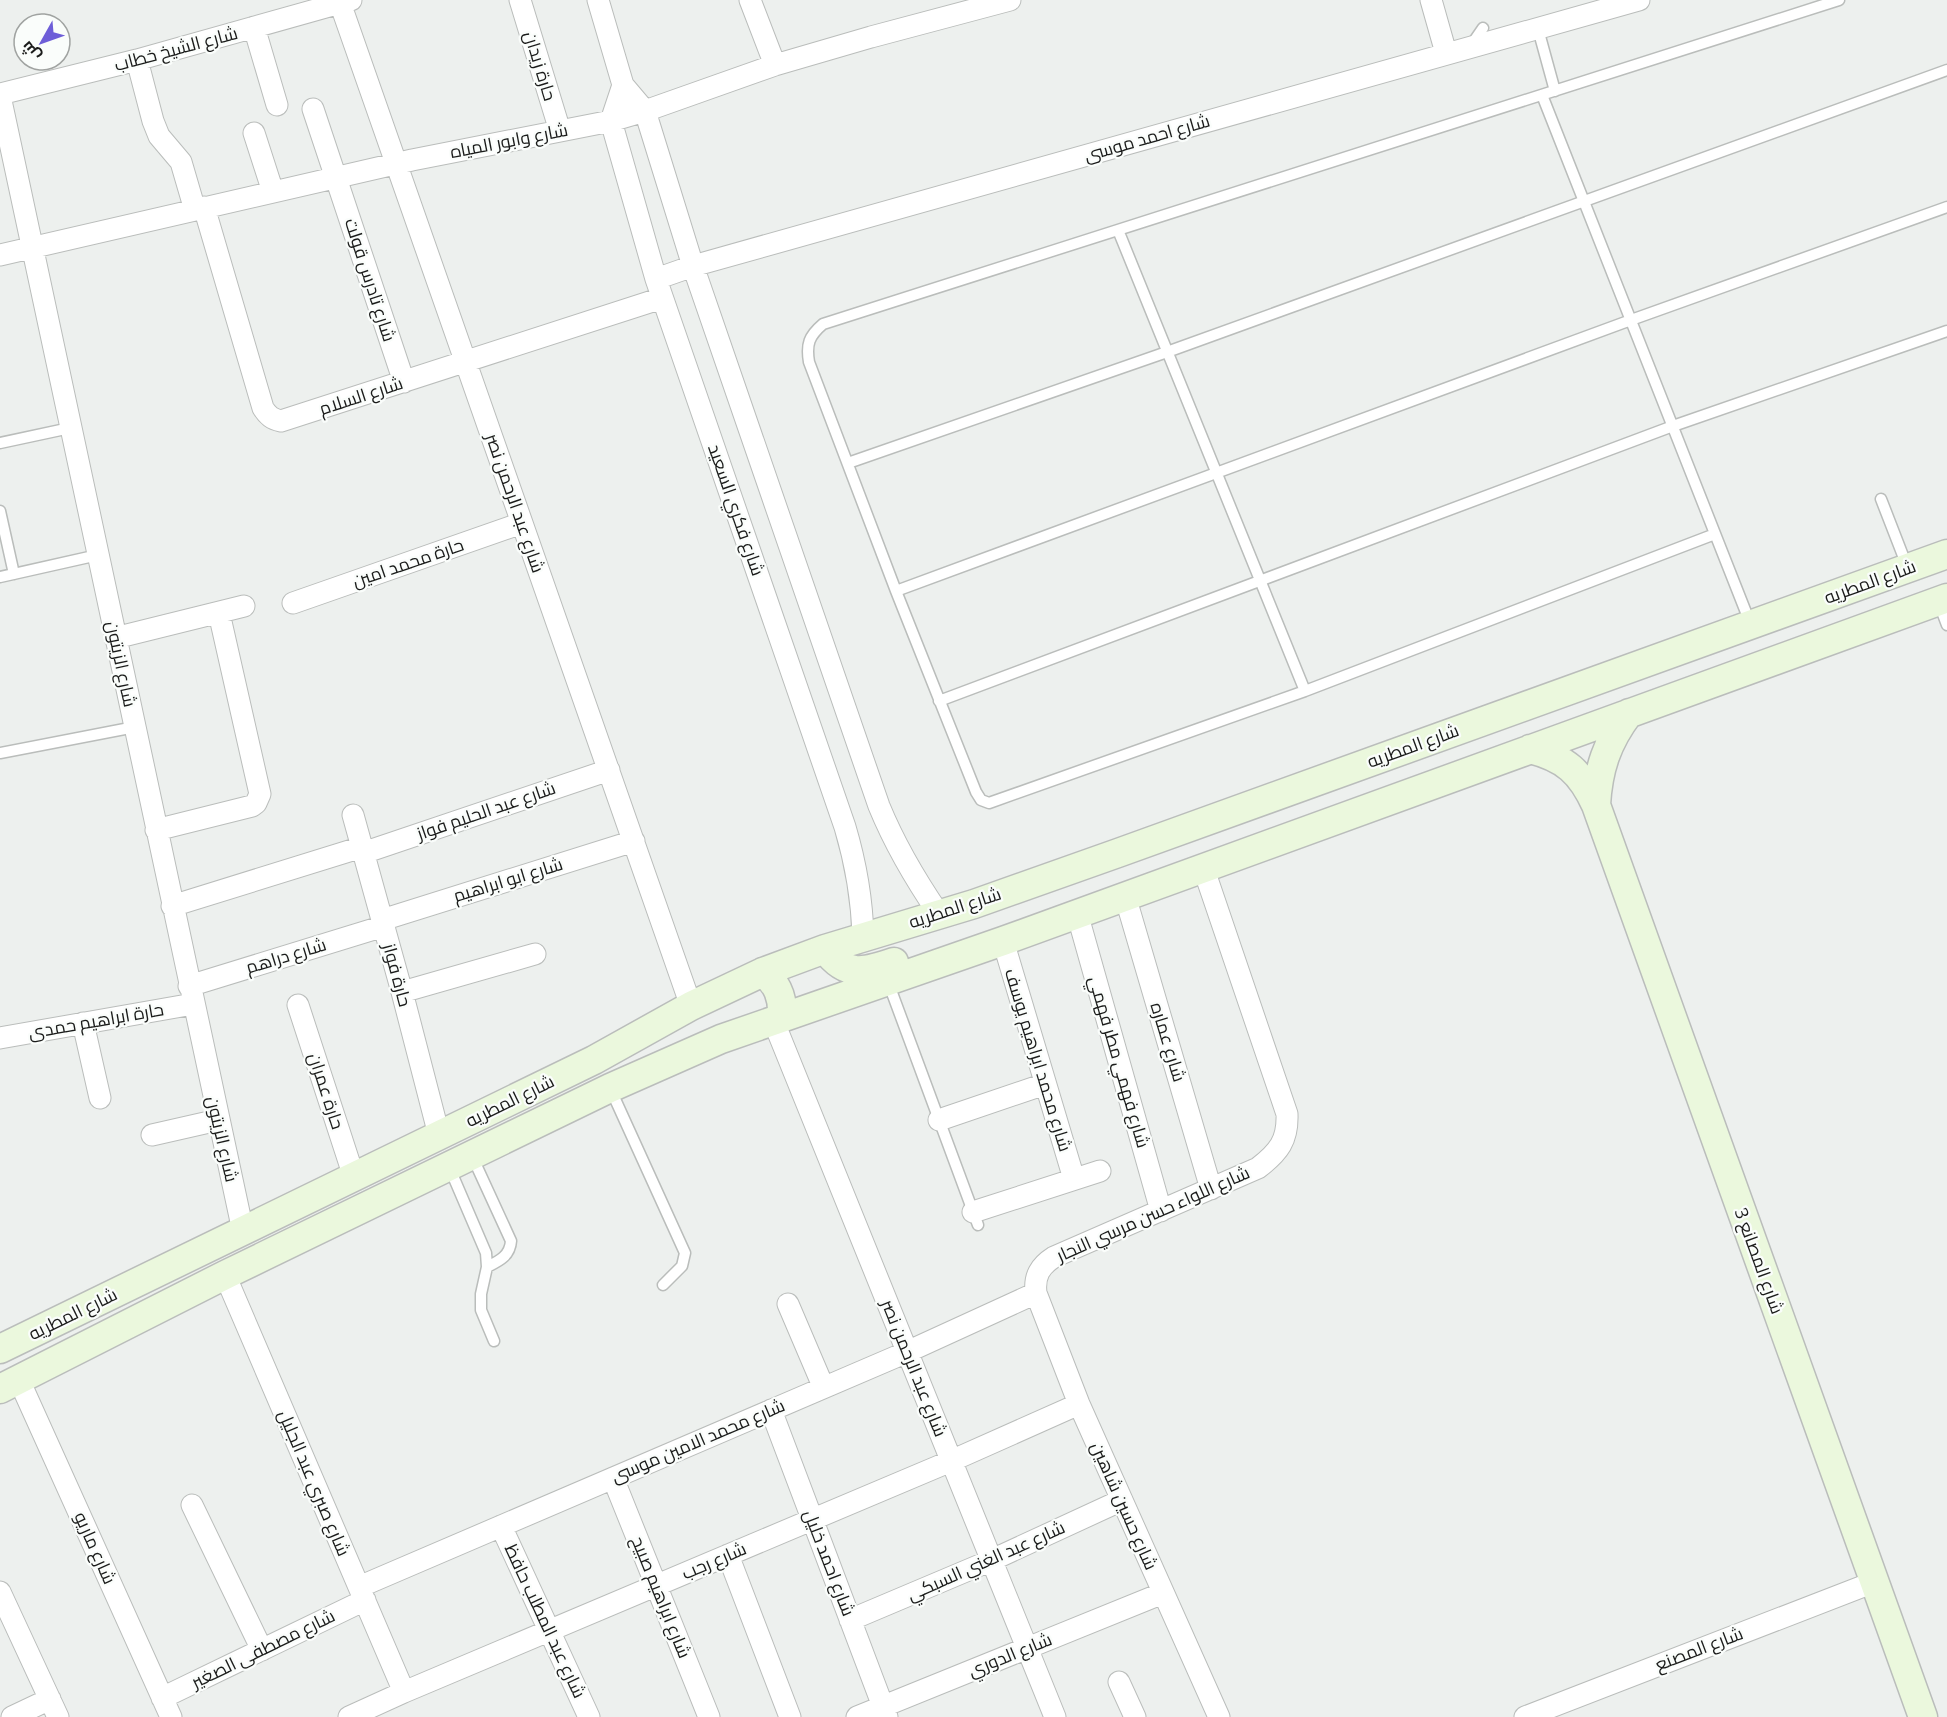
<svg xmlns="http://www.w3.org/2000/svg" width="1947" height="1717" font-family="Bitter,Cairo,serif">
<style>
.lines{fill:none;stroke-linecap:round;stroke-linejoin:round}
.lane-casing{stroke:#babdbb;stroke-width:13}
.street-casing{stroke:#babdbb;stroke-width:23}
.secondary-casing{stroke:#babdbb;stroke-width:31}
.lane{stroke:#fff;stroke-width:10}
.street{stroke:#fff;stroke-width:21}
.secondary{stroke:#ebf8dd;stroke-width:28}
.labels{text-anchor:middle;stroke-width:4.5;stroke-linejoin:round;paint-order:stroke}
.street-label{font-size:18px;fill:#1a1b1a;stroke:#fafdfb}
</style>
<rect width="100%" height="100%" fill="#edf0ee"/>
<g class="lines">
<g class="lane-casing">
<path id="lane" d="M1538 29 1555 91
M1472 44 1483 28
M1542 95 1751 625
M1118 230 1305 691
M0 443 70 428
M848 463 1167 352 1947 70
M1881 499 1907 566
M0 511 14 574
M1715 534 1305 691 989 803 981 800 976 792 896 591 809 362C806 344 809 336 823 324L1839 0
M0 577 98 555
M896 591 1631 320 1947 207
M1938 601 1947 625
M939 701 1673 426 1947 331
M0 753 135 727
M888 982 978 1225
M610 1088 685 1253 682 1266 663 1285
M472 1156 511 1241C510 1256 499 1261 487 1267
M450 1169 486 1253 487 1267 481 1294V1310L494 1341"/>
</g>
<g class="street-casing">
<path id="street" d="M339 0 691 1006
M520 0 560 131
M598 0 623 85 645 111 693 266 879 806C895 845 915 879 939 914
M750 0 775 65
M1431 0 1446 53
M254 27 277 105
M137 60 153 121 159 136 181 162 195 210
M623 85 611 121 656 279 845 827C856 864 862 898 863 937
M0 94 137 60 351 0
M0 96 243 1231
M313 109 404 382
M254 133 273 192
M204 207 263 408C268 416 272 419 281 421L662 298
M0 255 412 160 611 121 645 111 775 65 871 37 1010 0
M656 279 693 266 1639 0
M293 603 522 523
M115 638 244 606
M353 815 402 992 439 1135
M156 830 252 806 256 803 260 794 219 613
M363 853 609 770
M1203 867 1287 1114C1288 1140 1279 1152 1258 1168L1054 1257C1040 1266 1034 1276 1036 1293L1079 1404 1219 1717
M1125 896 1211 1189
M172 906 362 847
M1077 913 1161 1211
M382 920 634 841
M1003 941 1074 1179
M189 986 384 926
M402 992 535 954
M298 1005 354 1177
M773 1020 1055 1717
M83 1023 100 1098
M0 1038 193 1004
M939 1120 1045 1084
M152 1135 218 1120
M973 1212 1100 1171
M225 1275 404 1692
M788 1304 823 1386
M19 1380 171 1717
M771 1410 887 1717
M613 1478 709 1717
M192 1505 262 1650
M501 1526 589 1717
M728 1555 790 1717
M359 1587 907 1352 1036 1293
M0 1592 58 1717
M850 1620 992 1560 1122 1500
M1119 1682 1135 1717
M162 1698 365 1600
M12 1717 50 1699
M349 1717 404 1692 951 1461 1079 1404
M857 1717 1163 1593
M1525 1717 1874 1582"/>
</g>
<g class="secondary-casing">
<path id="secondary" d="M1530 749C1565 758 1581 772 1596 805L1923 1717
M1596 805C1598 769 1607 742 1629 713
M825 949C846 978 865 972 894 962
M763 972C778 984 783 998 782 1016
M0 1349 594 1060 691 1006 763 972 825 949 974 904 1118 853 1947 554
M0 1389 225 1275 610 1088 721 1039 1003 941 1947 598"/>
</g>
<use href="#lane" class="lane"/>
<use href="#street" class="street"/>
<use href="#secondary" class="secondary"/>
</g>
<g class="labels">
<g class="street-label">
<text transform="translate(176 49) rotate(-15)" y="6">شارع الشيخ خطاب</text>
<text transform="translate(540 66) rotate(73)" y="6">حارة زيدان</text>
<text transform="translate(1147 138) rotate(-16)" y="6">شارع احمد موسى</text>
<text transform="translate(509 141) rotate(-11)" y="6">شارع وابور المياه</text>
<text transform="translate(370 280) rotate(72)" y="6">شارع تادرس قولت</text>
<text transform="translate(361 396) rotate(-18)" y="6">شارع السلام</text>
<text transform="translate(515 503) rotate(71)" y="6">شارع عبد الرحمن نصر</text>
<text transform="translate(736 510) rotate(71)" y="6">شارع فكري السعيد</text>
<text transform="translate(408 563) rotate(-19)" y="6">حارة محمد امين</text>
<text transform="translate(1870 582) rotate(-20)" y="6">شارع المطريه</text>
<text transform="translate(121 664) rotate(78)" y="6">شارع الزيتون</text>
<text transform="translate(1413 746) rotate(-20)" y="6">شارع المطريه</text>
<text transform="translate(486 811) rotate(-19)" y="6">شارع عبد الحليم فواز</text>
<text transform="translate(508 880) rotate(-17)" y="6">شارع ابو ابراهيم</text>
<text transform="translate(955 908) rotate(-18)" y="6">شارع المطريه</text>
<text transform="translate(286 956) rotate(-17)" y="6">شارع دراهم</text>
<text transform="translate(397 975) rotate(75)" y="6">حارة فواز</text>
<text transform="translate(96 1021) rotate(-10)" y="6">حارة ابراهيم حمدى</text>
<text transform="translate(1168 1042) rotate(73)" y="6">شارع عماره</text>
<text transform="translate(1038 1060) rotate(73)" y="6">شارع محمد ابراهيم يوسف</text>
<text transform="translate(1119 1062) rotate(74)" y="6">شارع فهمي مطر فهمي</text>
<text transform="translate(326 1091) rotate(72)" y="6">حارة عمران</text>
<text transform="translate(510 1101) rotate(-26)" y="6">شارع المطريه</text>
<text transform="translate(222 1139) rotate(77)" y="6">شارع الزيتون</text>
<text transform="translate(1153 1214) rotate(-24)" y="6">شارع اللواء حسن مرسي النجار</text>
<text transform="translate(1759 1261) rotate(70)" y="6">شارع المصانع 3</text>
<text transform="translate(73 1314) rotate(-26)" y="6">شارع المطريه</text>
<text transform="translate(914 1368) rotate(68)" y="6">شارع عبد الرحمن نصر</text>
<text transform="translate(698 1441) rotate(-23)" y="6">شارع محمد الامين موسى</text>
<text transform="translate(314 1483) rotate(67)" y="6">شارع صبري عبد الجليل</text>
<text transform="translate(1124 1506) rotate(66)" y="6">شارع حسين شاهين</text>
<text transform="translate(95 1548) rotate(66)" y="6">شارع ماريو</text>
<text transform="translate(714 1561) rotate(-23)" y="6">شارع رجب</text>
<text transform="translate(986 1561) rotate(-24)" y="6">شارع عبد الغني السبكي</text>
<text transform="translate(829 1563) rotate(69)" y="6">شارع احمد خليل</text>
<text transform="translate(661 1597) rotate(68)" y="6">شارع ابراهيم صبيح</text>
<text transform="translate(545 1621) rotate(65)" y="6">شارع عبد المطلب حافظ</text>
<text transform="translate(263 1649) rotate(-26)" y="6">شارع مصطفى الصغير</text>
<text transform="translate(1699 1649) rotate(-21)" y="6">شارع المصنع</text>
<text transform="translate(1010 1655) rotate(-22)" y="6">شارع الدوري</text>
</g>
</g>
<g transform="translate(42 42) rotate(230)"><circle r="28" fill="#fafdfb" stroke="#a0a3a1" stroke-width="1.5"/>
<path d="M0-4.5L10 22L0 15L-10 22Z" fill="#6e5ed8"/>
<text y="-9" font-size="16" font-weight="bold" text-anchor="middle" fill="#1a1b1a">ش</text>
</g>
</svg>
